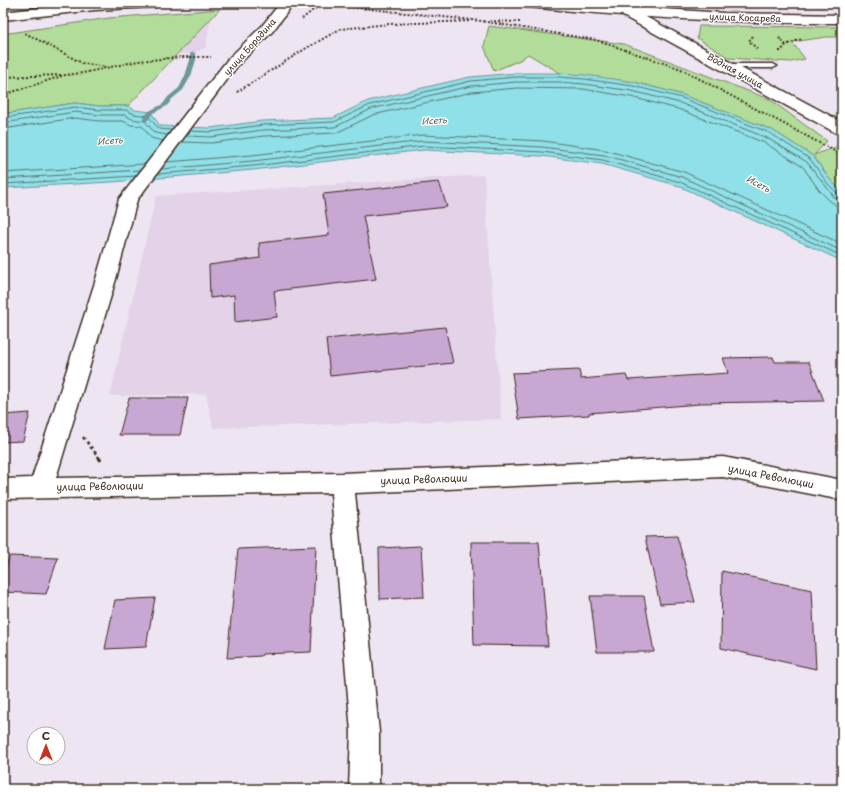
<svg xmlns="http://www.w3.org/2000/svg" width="845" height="792" font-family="'Playpen Sans',sans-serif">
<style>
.built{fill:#e3d2e8}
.green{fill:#b2dc99;stroke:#76835c}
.water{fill:#8fe0e8;stroke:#6d9797}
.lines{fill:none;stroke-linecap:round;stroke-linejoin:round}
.shore{stroke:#5d736f;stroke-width:1}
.stream{fill:#6d9797;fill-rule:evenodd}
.building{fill:#c8a7d2;stroke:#3b2a1e}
.lane-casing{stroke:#3b2a1e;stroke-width:3}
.street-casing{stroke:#3b2a1e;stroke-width:3}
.secondary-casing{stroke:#3b2a1e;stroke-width:3}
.path-far2{stroke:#3b2a1e;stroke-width:2;stroke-dasharray:2 2;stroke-linecap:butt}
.path-far1{stroke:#3b2a1e;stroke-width:2.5;stroke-dasharray:3 3;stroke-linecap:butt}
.path{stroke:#3b2a1e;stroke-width:3;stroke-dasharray:3.5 3.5;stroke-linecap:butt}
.lane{fill:#fff;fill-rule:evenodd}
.street{fill:#fff;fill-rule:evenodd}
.secondary{fill:#fff;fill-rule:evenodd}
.labels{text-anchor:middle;stroke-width:3;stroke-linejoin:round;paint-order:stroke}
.far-street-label{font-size:9px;fill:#3b2a1e;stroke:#fff}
.far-water-label{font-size:9px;font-style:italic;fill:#505850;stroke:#fff}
.street-label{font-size:10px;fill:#3b2a1e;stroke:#fff}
</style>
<rect width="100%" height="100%" fill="#eee5f2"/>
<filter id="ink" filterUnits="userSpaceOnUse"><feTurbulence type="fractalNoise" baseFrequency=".025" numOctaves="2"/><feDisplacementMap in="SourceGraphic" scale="8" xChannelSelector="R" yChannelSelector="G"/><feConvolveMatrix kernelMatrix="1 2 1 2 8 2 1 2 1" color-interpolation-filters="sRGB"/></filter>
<g filter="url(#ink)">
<path class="built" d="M211 15 206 47 193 54 129 53Z
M484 175 501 419 213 428 206 394 110 396 156 196Z"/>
<path class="green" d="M220 9 128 106H99L75 103 3 114V34L109 18Z
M489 26 624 44 769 99 827 141 814 155 835 147 842 148V192L831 181 813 156 772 130 683 95 634 82 560 73 528 54 520 60 494 71 484 46Z
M699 26 842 27V37H826L792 42 805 59 791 62 729 58 697 38Z"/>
<path class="water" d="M516 73H560L585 75 634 82 683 95 772 130 813 156 831 181 842 192V261L679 186 602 164 541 156 424 150 253 170 112 182 3 188V114L75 103 99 106H128L135 110 151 112 160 126 210 128 262 121 333 118 368 101 435 85 470 77Z"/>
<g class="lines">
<path class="shore" d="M3 118 75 107 99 110H126L134 114 148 116 159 129 171 130
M3 123 75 112 99 115H125L132 119 145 121 155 133 167 135
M3 129 75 118 99 121H123L131 125 142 126 151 138 163 141
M190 131 210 132 263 125 334 122 370 105 471 81 517 77H559L584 79 633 86 682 98 770 133 810 159 828 184 838 194H842
M186 136 211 137 263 130 335 127 371 109 471 86 517 82H559L584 84 632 91 680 103 767 138 807 162 835 198 842 199
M182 142 211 143 264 136 336 133 373 115 472 92 517 88 583 89 631 97 678 109 765 143 803 167 819 190 830 201 836 205H842
M167 162 252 155 423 135 543 141 605 150 684 172 842 244
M162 169 253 161 423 141 542 147 604 155 682 177 842 251
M3 173 145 164
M158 174 253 166 424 146 542 152 603 160 680 182 842 256
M3 179 140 170
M3 184 136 176"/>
<path class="stream" d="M193 52 196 54V60L191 76 183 90 172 99 167 106 153 113 147 121H143L142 120 149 111 163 104 168 97 179 88 185 76 190 60V54Z"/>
</g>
<path class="building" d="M439 182 447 207 363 216 376 279 274 291 277 317 235 322 234 295 210 298 209 265 260 258 259 243 329 235 323 194Z
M445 327 453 363 330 376 326 339Z
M773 357 775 362H809L824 401 699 403V404L589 413V415L519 419 512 373 579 370 581 379 626 375 628 380 728 373 723 358Z
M129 398H188L180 435H119Z
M30 413 23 441 3 442V415Z
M677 536 695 602 660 604 645 537Z
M471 542H539L548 646 474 645Z
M316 546 311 652 262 654 261 656 227 658 238 549Z
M421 546 424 597 380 599 379 548Z
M10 556 58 558 46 594 3 592V574Z
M722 571 812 590 816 669 721 648Z
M590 596H644L654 652H597Z
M155 598 146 647 105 649 115 600Z"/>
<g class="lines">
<g class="lane-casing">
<path id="lane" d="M725 64H773L777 66 773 68H725Z"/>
</g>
<g class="street-casing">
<path id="street" d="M280 3H294L272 32 238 65 137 200 116 279 56 478 342 473 723 457 842 480V500L723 477 355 493 379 732V789H349L351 732 331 493 3 499V479L32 478 96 279 119 199 228 59 262 26Z
M628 9 633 10 842 122V134L836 133 623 16 621 13 623 10Z"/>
</g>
<g class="secondary-casing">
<path id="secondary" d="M84 3H160L158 6 153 7 95 10 3 20V12Z
M521 3H574L724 13 842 15V23C737 24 633 17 528 7L523 6Z"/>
</g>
<path class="path-far2" d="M332 5 481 21 596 40 681 69 842 155
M302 19 318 6
M490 21 521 22
M25 33 82 63 106 67
M753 36 749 41 757 49
M779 38 786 45
M779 51H781L786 45 802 39
M3 77 61 75
M237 92 305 49 340 29 389 24 471 21
M3 95 65 75 83 73 138 61 184 57H211"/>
<path class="path-far1" d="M83 437 100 459"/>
<path class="path" d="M99 458 102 462"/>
<use href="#lane" class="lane"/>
<use href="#street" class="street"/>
<use href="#secondary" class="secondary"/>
</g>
</g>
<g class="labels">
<g class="far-street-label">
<text transform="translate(745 18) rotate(2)" y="3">улица Косарева</text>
<text transform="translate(250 47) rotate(-48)" y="3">улица Бородина</text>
<text transform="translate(735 71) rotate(29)" y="3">Водная улица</text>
</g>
<g class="far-water-label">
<text transform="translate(434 121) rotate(-3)" y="3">Исеть</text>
<text transform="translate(110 141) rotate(-4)" y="3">Исеть</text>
<text transform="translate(758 184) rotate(28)" y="3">Исеть</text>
</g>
<g class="street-label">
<text transform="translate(771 476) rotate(11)" y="4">улица Революции</text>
<text transform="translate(424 479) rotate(-2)" y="4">улица Революции</text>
<text transform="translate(100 486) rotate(-1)" y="4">улица Революции</text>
</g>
</g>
<rect width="845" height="792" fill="none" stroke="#fff" stroke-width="16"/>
<rect x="8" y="8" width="829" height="776" fill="none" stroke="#3b2a1e" stroke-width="1.5" filter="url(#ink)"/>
<g transform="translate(46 746)"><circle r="19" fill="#ffffff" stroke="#b1aaa5"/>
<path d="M0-3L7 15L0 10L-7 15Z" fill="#c8321e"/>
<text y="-6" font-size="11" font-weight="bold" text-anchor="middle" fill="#3b2a1e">С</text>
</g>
</svg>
